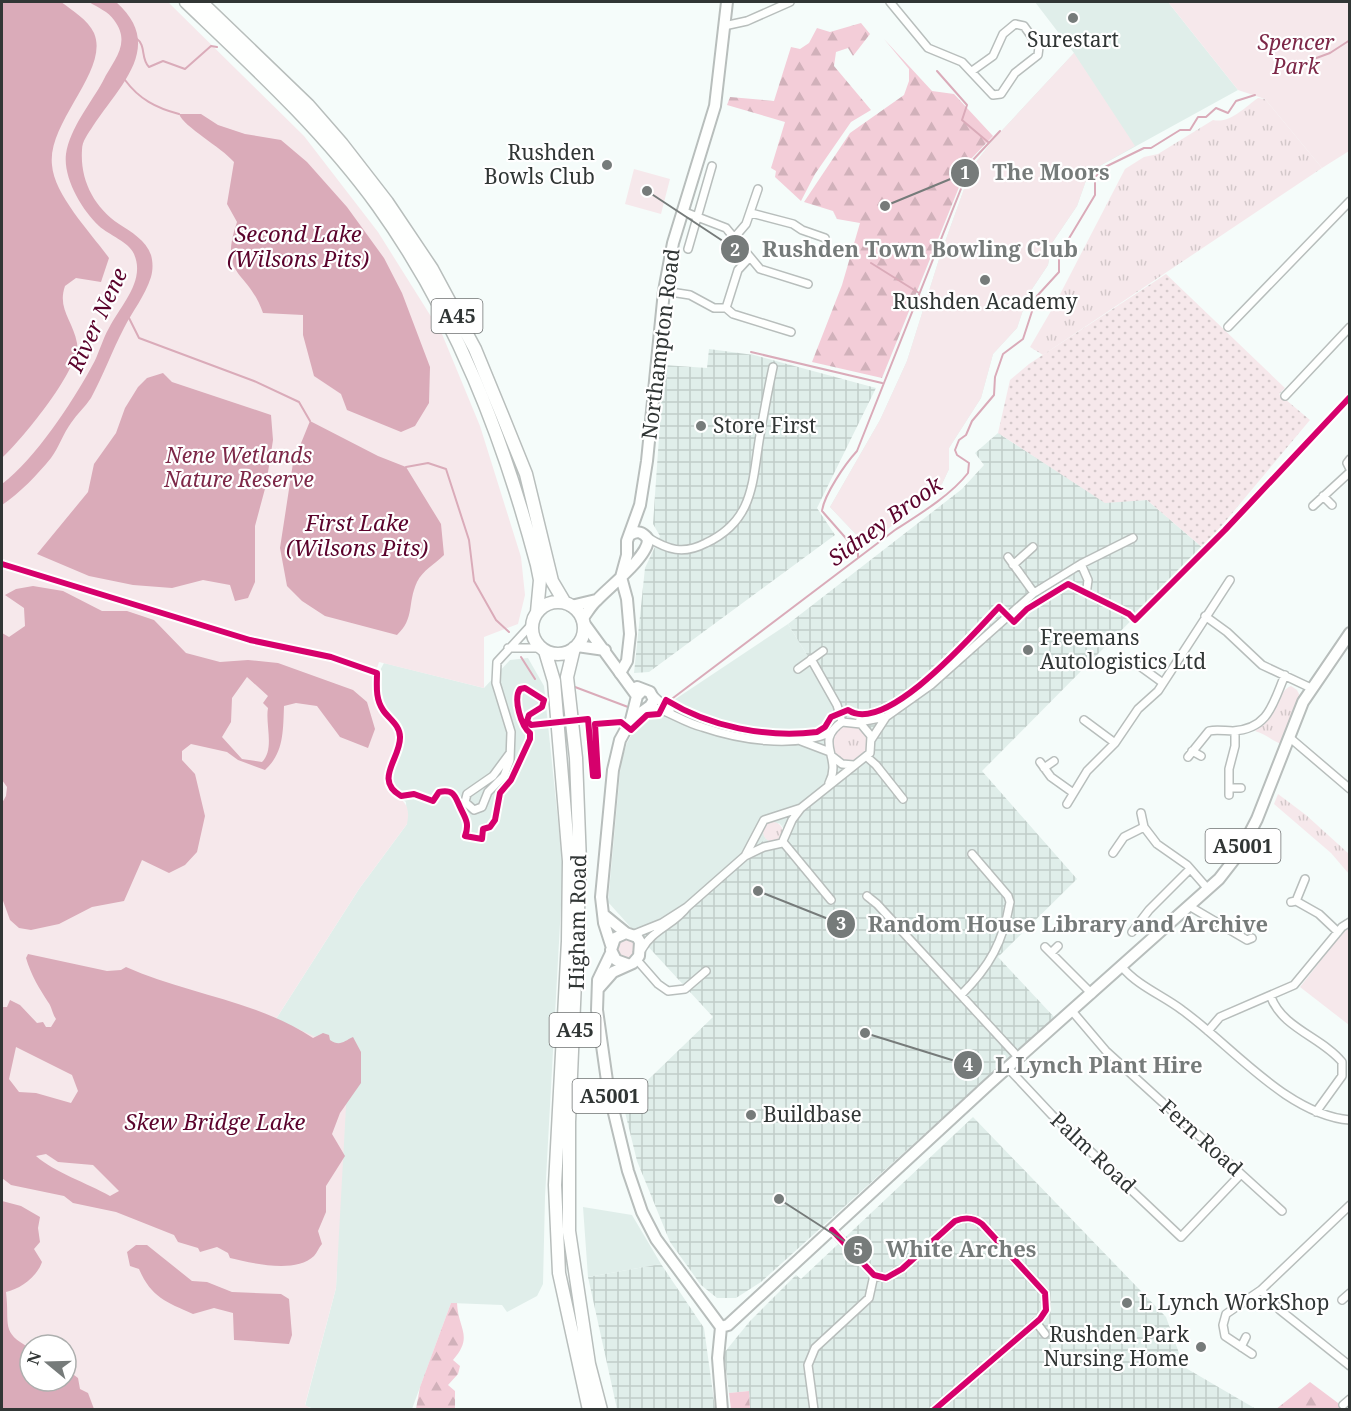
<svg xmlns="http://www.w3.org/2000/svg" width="1351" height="1411" font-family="'Noto Serif',serif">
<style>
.built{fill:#e0eeea}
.industrial{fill:url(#industrial-grid)}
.grass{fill:url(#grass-tufts)}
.forest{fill:url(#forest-firs)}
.park{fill:#f6e8eb;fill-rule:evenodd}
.garden{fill:url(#garden-dots)}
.water{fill:#daabb9;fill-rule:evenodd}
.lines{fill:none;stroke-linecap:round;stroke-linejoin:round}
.stream{stroke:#daabb9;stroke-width:2}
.minor-casing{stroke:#b8bebc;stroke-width:10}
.secondary-casing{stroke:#b8bebc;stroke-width:14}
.primary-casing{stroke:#b8bebc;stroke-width:14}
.trunk-casing{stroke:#b8bebc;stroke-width:15}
.minor{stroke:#fefffe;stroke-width:7}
.secondary{stroke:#fefffe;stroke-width:10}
.primary{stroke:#fefffe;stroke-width:10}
.trunk{stroke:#fefffe;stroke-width:12}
.cycleway-casing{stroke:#fff;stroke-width:10}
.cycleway{stroke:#d6006c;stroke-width:6}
.poi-dot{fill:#767b7a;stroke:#fff;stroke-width:2}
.labels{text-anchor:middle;stroke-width:4.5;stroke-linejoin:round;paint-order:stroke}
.shield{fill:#fff;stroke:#6f7272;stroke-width:1.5}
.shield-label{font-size:20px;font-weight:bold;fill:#313635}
.poi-label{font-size:21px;fill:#313635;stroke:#fff;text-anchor:start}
.park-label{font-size:21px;font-style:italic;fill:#7d2848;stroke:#fff}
.street-label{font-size:21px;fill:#313635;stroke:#fff}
.water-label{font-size:22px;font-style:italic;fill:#5b032c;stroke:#fff}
.leader{fill:none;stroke:#767b7a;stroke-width:2}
.callout-dot{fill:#767b7a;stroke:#fff;stroke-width:2}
.mark-label{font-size:18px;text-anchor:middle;font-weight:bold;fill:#fff}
.callout-label{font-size:22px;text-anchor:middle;font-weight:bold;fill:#767b7a;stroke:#fff;stroke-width:4.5;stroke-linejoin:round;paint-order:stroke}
</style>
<defs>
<pattern id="industrial-grid" width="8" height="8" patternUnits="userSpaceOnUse" patternTransform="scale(1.5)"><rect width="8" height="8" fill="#e0eeea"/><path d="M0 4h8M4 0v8" fill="none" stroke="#c1cdc9"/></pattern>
<pattern id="grass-tufts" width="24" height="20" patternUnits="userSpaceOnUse" patternTransform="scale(1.5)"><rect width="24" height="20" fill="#f6e8eb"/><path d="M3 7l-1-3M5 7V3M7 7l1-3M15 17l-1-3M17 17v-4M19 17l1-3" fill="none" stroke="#d3c8ca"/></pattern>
<pattern id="forest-firs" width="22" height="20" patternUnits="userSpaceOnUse" patternTransform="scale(1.5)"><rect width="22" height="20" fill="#f3cdd8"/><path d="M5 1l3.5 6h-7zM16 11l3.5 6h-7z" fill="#d1b1ba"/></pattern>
<pattern id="garden-dots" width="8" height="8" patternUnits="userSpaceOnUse" patternTransform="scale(1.5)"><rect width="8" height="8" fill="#f6e8eb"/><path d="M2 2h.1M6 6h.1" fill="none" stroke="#d3c8ca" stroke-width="1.8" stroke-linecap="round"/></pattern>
</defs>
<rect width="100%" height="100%" fill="#f5fcfa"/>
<path class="built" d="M1035 2H1168L1238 90 1089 172 1077 206 1052 243 1048 265 1028 295 1017 328 993 354 981 398 949 448V469L942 484 867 546 830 507 880 420 907 361 941 253 972 167 994 139 1074 53Z
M788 624 837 704 845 726 838 729V757L845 761 827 787 782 826 779 823 764 835 766 838 693 904 643 941 608 902 621 762 627 743 634 730 647 718Z
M528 658 544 686 563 869 545 1197 543 1284 537 1296 507 1312 502 1305 451 1303 412 1409 318 1410 305 1406 336 1288 338 1238 276 1019 359 889 407 824 406 802 389 789 386 778 387 767 398 740 397 733 377 704 371 687 384 663 484 688 510 660Z
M583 1207 632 1215 661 1264 588 1277Z"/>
<path class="industrial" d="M709 349 754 355 876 388 817 508 835 535 649 672 634 673 645 568 660 536 653 524 664 365 707 368Z
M998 433 1105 502 1147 500 1203 548 982 771 1077 879 998 957 1054 1017 761 1282 736 1298H717L701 1285 670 1242 637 1161 623 1104 713 1017 643 941 693 904 766 838 771 842 784 830 782 826 827 787 845 761H852L864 732 859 727 845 726 837 704 788 624 962 489 984 465 975 453Z
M973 1117 1166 1317 1184 1367 1256 1409H750L749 1391 729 1393 724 1353 750 1321 796 1275 801 1279Z
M661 1264 704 1328 715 1408 617 1409 588 1277Z"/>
<path class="grass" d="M1258 98 1265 99 1322 168 1043 355 1030 347 1055 304 1125 169 1144 157 1158 154 1213 120C1230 124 1245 107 1258 98Z
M1291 686 1297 690 1300 696 1282 744C1272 741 1266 734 1255 731 1272 721 1279 689 1291 686Z
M832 743a18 18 0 1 1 36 0a18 18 0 1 1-36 0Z
M1278 794 1306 815 1349 854V874L1331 853 1274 804Z
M763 832a10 10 0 1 1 20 0a10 10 0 1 1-20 0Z
M617 949a10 10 0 1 1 20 0a10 10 0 1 1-20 0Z"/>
<path class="forest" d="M861 23 870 34 853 56 848 48 836 52 834 66 871 110 851 122 815 174 801 201 775 177 776 171 771 168 785 122 727 105 730 97 774 101 791 47 800 49 809 43 817 28 830 32Z
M884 39 932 91 954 94 993 136 970 160 882 378 812 362 842 285 860 223 837 219 833 211 804 202 850 133 904 95 909 81V69Z
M451 1303H457C458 1329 474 1336 453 1360L460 1366 458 1374 448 1385 455 1391V1409H416L420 1387Z
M1310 1382 1346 1409 1275 1410Z
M749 1391 750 1409H731L729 1393Z"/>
<path class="park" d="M2 2H168L304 136 378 232 442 334 480 426 521 557 525 595 518 624 484 637V688L379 662C377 670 371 680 372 689 372 709 397 719 398 737 398 753 382 765 387 781 393 803 413 795 407 824L359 889 276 1019 349 1052 336 1288 305 1405 311 1409 2 1410ZM30 1345H66V1381H30Z
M1168 2H1349V151L1322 168 1265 99 1238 90Z
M1074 53 1135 146 1089 172 1077 206 1052 243 1048 265 1028 295 1017 328 993 354 981 398 949 448V469L942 484 867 546 830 507 880 420 907 361 941 253 972 167 994 139Z
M634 169 670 179 661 214 625 204Z
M1349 928V1025L1300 987 1343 932Z"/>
<path class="garden" d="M1166 274 1285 388 1279 394 1310 420 1203 548 1147 500 1105 503 998 433 1010 380 1029 364Z"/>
<path class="water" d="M2 2H61C72 10 88 20 94 33 110 70 47 122 52 165 54 195 92 234 109 258L101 282 76 278 65 286C57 309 73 321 77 343 81 368 21 441 2 458Z
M89 2H116C166 46 119 86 93 126 88 134 82 141 82 150 80 180 94 207 119 224 131 232 146 240 151 255 153 262 153 270 151 277 145 296 132 312 124 328 112 351 103 376 91 398 85 407 77 414 71 423 63 434 59 447 51 458 37 475 20 493 2 505V484C35 459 72 403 92 366 99 354 102 340 109 328 120 306 146 281 134 254 129 242 109 235 99 226 82 210 63 178 66 154 70 128 91 103 103 81 113 60 132 44 114 20 109 12 97 7 89 2Z
M179 114H201L218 125 245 134 281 140 307 162 347 207 384 258 402 293 430 367 429 403 415 426 401 432 347 410 341 394 314 376 303 335V315L263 313C248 269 218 278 237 222L227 204 234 162C221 147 184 127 179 114Z
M163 373 172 382 271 415 273 440 266 485 255 526V582L248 598 235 601 230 585 203 580 172 588 133 585 89 576 37 554 88 492 94 464 116 433 125 408 138 387 147 378Z
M310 421 378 456 406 467 441 524 444 555C434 565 423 570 417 582 407 604 415 618 397 635L325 616 302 601 287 586 280 548 293 463Z
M33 586 63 591 102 611H127L154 620 186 653 220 662 248 660 278 663 353 690 367 702 375 729 368 748 340 737 317 706 296 703 284 706C283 731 284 753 265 770L238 760 227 752 191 744 182 751V760L195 774 205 816 197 852 185 865 169 873 142 860 124 901 92 907 59 924 31 930 19 928 10 920 2 898V803L6 796 7 787 2 780V633L9 637 25 626 24 608 5 595 16 589ZM247 677 268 696 263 703 268 708C265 724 275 749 262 762L242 759 222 737 231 722 232 698Z
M28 954 107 971 121 970 126 967C186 994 258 1001 313 1038L323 1033 329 1035 330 1040C340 1047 344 1041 353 1037L361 1052V1083L340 1113 332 1134 345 1156 326 1186V1212L318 1231 322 1244C319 1247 317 1253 314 1256 295 1274 252 1263 230 1258L228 1253 217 1247 200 1252 198 1248 178 1242 174 1235 116 1212 73 1203 64 1196 11 1185 2 1178V1007H7L10 1000 20 1005 37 1023 43 1022 46 1027H51L56 1019C52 1013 52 1007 48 1002 39 988 31 975 26 958ZM16 1047 72 1075 78 1091 71 1103 36 1093 19 1092 9 1079ZM46 1154 58 1162 93 1165 119 1191 110 1196C87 1183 54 1172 36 1156Z
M2 1201 21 1206 40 1217 38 1228 40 1242 34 1249 42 1262C37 1277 20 1289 6 1292 10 1325 0 1332 30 1348V1381H66V1369L78 1378 80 1389 88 1393 94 1409H2Z
M136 1245H147L192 1281 207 1282 232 1292 281 1294 289 1299 292 1335 289 1344 234 1340 233 1313 214 1308 193 1314C166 1302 151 1297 139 1269L130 1266 127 1252Z"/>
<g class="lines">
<path class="stream" d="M136 38C147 46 140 58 149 67L163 61 185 69 211 46 217 47
M1300 64 1330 53 1350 40
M937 71 967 105 962 120 988 142
M125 80C139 99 156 108 179 114
M871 263 919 293
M129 318 139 338 254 381 299 402 310 421
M751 352 882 383
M406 467 428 463 446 469 469 540 474 581 496 620 509 632
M858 558V552L822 511C824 495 845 464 857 451L972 161 1000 131
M521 657 535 679
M575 687 628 707
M673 698 895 530C920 514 951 495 968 473L969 463 957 455 955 450 959 440 966 435 972 421 994 395 995 377 1003 354 1023 339 1037 296 1059 272V255L1095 195V178L1101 169 1144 148H1151L1180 130H1190L1198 117H1206L1216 108 1228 113 1236 101 1255 95"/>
<g class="minor-casing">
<path id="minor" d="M890 2 928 48 962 62 993 95 1001 94 1015 73 1038 55 1039 47 1024 26 1015 24 1003 34 993 56 972 71
M724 26 747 21 790 2
M682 211 726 228 760 269 808 284
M751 213 793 224 802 230 825 238
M734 238 746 224 758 189
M688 249 712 166
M664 291 690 295 714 308H726L733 314 791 332
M726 308 738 270 749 258
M1228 327 1350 201
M1285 396 1350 327
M1350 459 1347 463 1350 469
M1323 496 1332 505
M1313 506 1350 472
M647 537C668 550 683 555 706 543 755 520 752 481 760 435 764 412 768 390 773 367
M1008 557 1034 593
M1081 564 1088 580 1087 588
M1013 565 1033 547
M1205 616 1227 632 1262 665 1311 688
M508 648H541
M811 659 837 705 842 722
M1134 662 1163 683
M798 669 823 651
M652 694 670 711
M650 706C669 711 683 722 702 727 740 740 792 748 830 733
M1084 720 1115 743
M859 722 886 717
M1289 737 1350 789
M871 740 886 717 931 685 1034 593 1081 564 1133 538
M801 741 830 752
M1192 751 1201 756
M510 753 493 776 467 794 465 802 474 810 482 807 488 792 504 776 510 760 511 732 496 683 497 662 532 624
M833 757 842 764 854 765
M867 757 876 765 903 799
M1188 757 1209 731C1217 729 1225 731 1233 731 1269 729 1273 703 1285 675
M1040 762 1051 777 1072 792
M1044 768 1054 761
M1229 788H1241
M1229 795V769L1235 746V731
M1067 804 1087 771 1115 743 1138 709 1158 691 1230 580
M1144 827 1157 844 1187 865 1208 889
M783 842 831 900
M1113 853 1124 837 1144 827 1141 813
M745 856 764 820 801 808
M867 896 877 904 1018 1057
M1296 901 1305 879
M1291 902 1296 901 1319 914 1338 932
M1189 906 1247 940 1252 938
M1132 932 1149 910 1190 869
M632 935 662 923 687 907
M1045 947 1092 994
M642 949C652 930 675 924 687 907L745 856 764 847 782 843 792 820 801 808 870 753 871 736 861 724 842 722C813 742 843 757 829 783
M1051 953 1058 946
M637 960 658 984 668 991 685 989 706 971
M1122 967C1138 986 1162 995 1182 1010 1231 1045 1287 1115 1350 1120
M961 995C990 966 1003 942 1010 902L1008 896 972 854
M1271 997C1282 1028 1323 1038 1342 1062V1076L1316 1112
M1072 1011 1106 1051 1282 1211
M1208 1031 1220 1017 1294 985 1342 927 1350 922
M1007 1067 1052 1115 1181 1237 1240 1175
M832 1230 874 1275 886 1278 902 1269 955 1221C965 1217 973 1217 982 1224L1045 1293 1046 1310 1040 1319 934 1410
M1261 1290 1280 1310 1350 1366
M1342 1300 1350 1293
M1036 1322 1045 1334
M1241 1347 1246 1337
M1252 1354 1225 1336 1223 1325 1226 1314 1261 1290 1350 1205
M1343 1405 1350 1399
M814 1410 808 1365 815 1348 869 1298 874 1275"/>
</g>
<g class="secondary-casing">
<path id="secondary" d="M571 606 596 600
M582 619C587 613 591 605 597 600 609 587 649 556 648 539 643 532 637 530 630 535
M620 673 627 661 630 634 627 599 621 577 627 555V541L640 505 647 461 664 291 673 243 715 106 727 2"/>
</g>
<g class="primary-casing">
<path id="primary" d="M583 622 637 696
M577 646 605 650
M631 720 650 706 654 700 650 692 637 687
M604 915 626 933
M611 945 604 923 601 897 613 770 620 740 631 720 637 696 642 691
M611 953 598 980 597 1010 608 1088 628 1171 642 1212 656 1239 721 1327
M598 989 613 972 633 963 639 956 640 942 637 937 626 933 615 938 611 950 616 960 627 964
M721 1327 728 1325 989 1084 1219 879 1240 852 1257 819 1303 702 1350 633
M721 1327 718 1358 722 1410"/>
</g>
<g class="trunk-casing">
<path id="trunk" d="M186 2C253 66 323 130 378 206 456 315 503 437 537 565L540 580 537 612
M201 2 308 105 342 144 387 202 432 269 475 349 503 417 526 474 552 581 565 603
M532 628a26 26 0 1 1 52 0a26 26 0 1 1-52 0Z
M574 648 567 677 576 758 580 863 569 1122V1231L589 1364 601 1410
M545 651 554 681 569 861 568 941 555 1185 559 1273 589 1410"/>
</g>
<use href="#minor" class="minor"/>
<use href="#secondary" class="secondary"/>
<use href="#primary" class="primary"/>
<use href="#trunk" class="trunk"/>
<g class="cycleway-casing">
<path id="cycleway" d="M2 564 250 640 331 657 377 673C377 685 375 698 383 710 389 719 400 725 400 737 401 758 373 780 401 796L414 794 433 801 439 792C454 789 455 796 460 807 465 818 470 823 465 836L482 839 483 829 490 827 495 820 500 793 511 780 530 739V733C521 726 513 699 520 689L525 688 544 700 542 707 529 715 527 721 531 725 588 719 593 776H598L595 724 621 722 631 730 647 715 659 714 666 700C710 727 766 738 817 732L825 727 831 717 848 710C886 736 975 632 999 607L1014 622 1027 609 1068 584 1129 614 1135 620 1225 530 1350 397
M832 1230 874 1275 886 1278 902 1269 955 1221C965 1217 973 1217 982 1224L1045 1293 1046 1310 1040 1319 934 1410"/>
</g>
<use href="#cycleway" class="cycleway"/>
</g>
<g class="poi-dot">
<circle cx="1073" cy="18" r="6"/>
<circle cx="607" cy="165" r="6"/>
<circle cx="985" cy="280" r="6"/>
<circle cx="701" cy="426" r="6"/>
<circle cx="1028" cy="650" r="6"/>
<circle cx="751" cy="1115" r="6"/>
<circle cx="1127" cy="1303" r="6"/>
<circle cx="1201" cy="1347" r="6"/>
</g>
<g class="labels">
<g class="shield">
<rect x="431.5" y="299" width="51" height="34" rx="4.5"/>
<rect x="1205.5" y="829" width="75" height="34" rx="4.5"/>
<rect x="549.5" y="1013" width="51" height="34" rx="4.5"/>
<rect x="572.5" y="1079" width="75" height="34" rx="4.5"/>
</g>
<g class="shield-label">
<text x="457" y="323">A45</text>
<text x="1243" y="853">A5001</text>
<text x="575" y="1037">A45</text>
<text x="610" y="1103">A5001</text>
</g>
<g class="poi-label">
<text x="1073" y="47" text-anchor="middle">Surestart</text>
<text x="595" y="160" text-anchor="end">Rushden<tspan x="595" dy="24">Bowls Club</tspan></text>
<text x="985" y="309" text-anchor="middle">Rushden Academy</text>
<text x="713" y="433">Store First</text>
<text x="1040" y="645">Freemans<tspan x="1040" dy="24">Autologistics Ltd</tspan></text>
<text x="763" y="1122">Buildbase</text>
<text x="1139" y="1310">L Lynch WorkShop</text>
<text x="1189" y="1342" text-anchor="end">Rushden Park<tspan x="1189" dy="24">Nursing Home</tspan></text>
</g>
<g class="park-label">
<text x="1296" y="50">Spencer<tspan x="1296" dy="24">Park</tspan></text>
<text x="239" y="463">Nene Wetlands<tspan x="239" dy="24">Nature Reserve</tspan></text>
</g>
<g class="street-label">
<text transform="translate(661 344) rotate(-83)" y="7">Northampton Road</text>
<text transform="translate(578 922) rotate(-89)" y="7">Higham Road</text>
<text transform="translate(1201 1138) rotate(42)" y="7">Fern Road</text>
<text transform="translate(1093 1153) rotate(43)" y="7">Palm Road</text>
</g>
<g class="water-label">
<text x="298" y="242">Second Lake<tspan x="298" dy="25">(Wilsons Pits)</tspan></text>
<text transform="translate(97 320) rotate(-65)" y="8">River Nene</text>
<text transform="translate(885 521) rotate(-36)" y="8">Sidney Brook</text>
<text x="357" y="531">First Lake<tspan x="357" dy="25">(Wilsons Pits)</tspan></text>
<text x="215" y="1130">Skew Bridge Lake</text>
</g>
</g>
<path class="leader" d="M885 206L965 173M647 191L735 249M758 891L841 924M865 1033L968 1065M779 1199L858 1250"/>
<g class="callout-dot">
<circle cx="885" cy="206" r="6"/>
<circle cx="647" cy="191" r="6"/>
<circle cx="758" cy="891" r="6"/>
<circle cx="865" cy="1033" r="6"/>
<circle cx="779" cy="1199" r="6"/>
<circle cx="965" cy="173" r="15"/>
<circle cx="735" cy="249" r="15"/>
<circle cx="841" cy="924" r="15"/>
<circle cx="968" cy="1065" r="15"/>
<circle cx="858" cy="1250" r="15"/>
</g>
<g class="mark-label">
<text x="965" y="179">1</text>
<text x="735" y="256">2</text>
<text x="841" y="930">3</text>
<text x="968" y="1071">4</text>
<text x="858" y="1256">5</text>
</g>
<g class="callout-label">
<text x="1051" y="180">The Moors</text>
<text x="920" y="257">Rushden Town Bowling Club</text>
<text x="1068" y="932">Random House Library and Archive</text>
<text x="1099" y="1073">L Lynch Plant Hire</text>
<text x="961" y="1257">White Arches</text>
</g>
<rect width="1351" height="1411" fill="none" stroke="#313635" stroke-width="6"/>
<g transform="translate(48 1363) rotate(289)"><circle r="28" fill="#ffffff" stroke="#adafae" stroke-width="1.5"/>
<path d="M0-4.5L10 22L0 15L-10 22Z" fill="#767b7a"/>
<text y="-9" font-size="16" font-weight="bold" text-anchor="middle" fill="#313635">N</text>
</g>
</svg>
